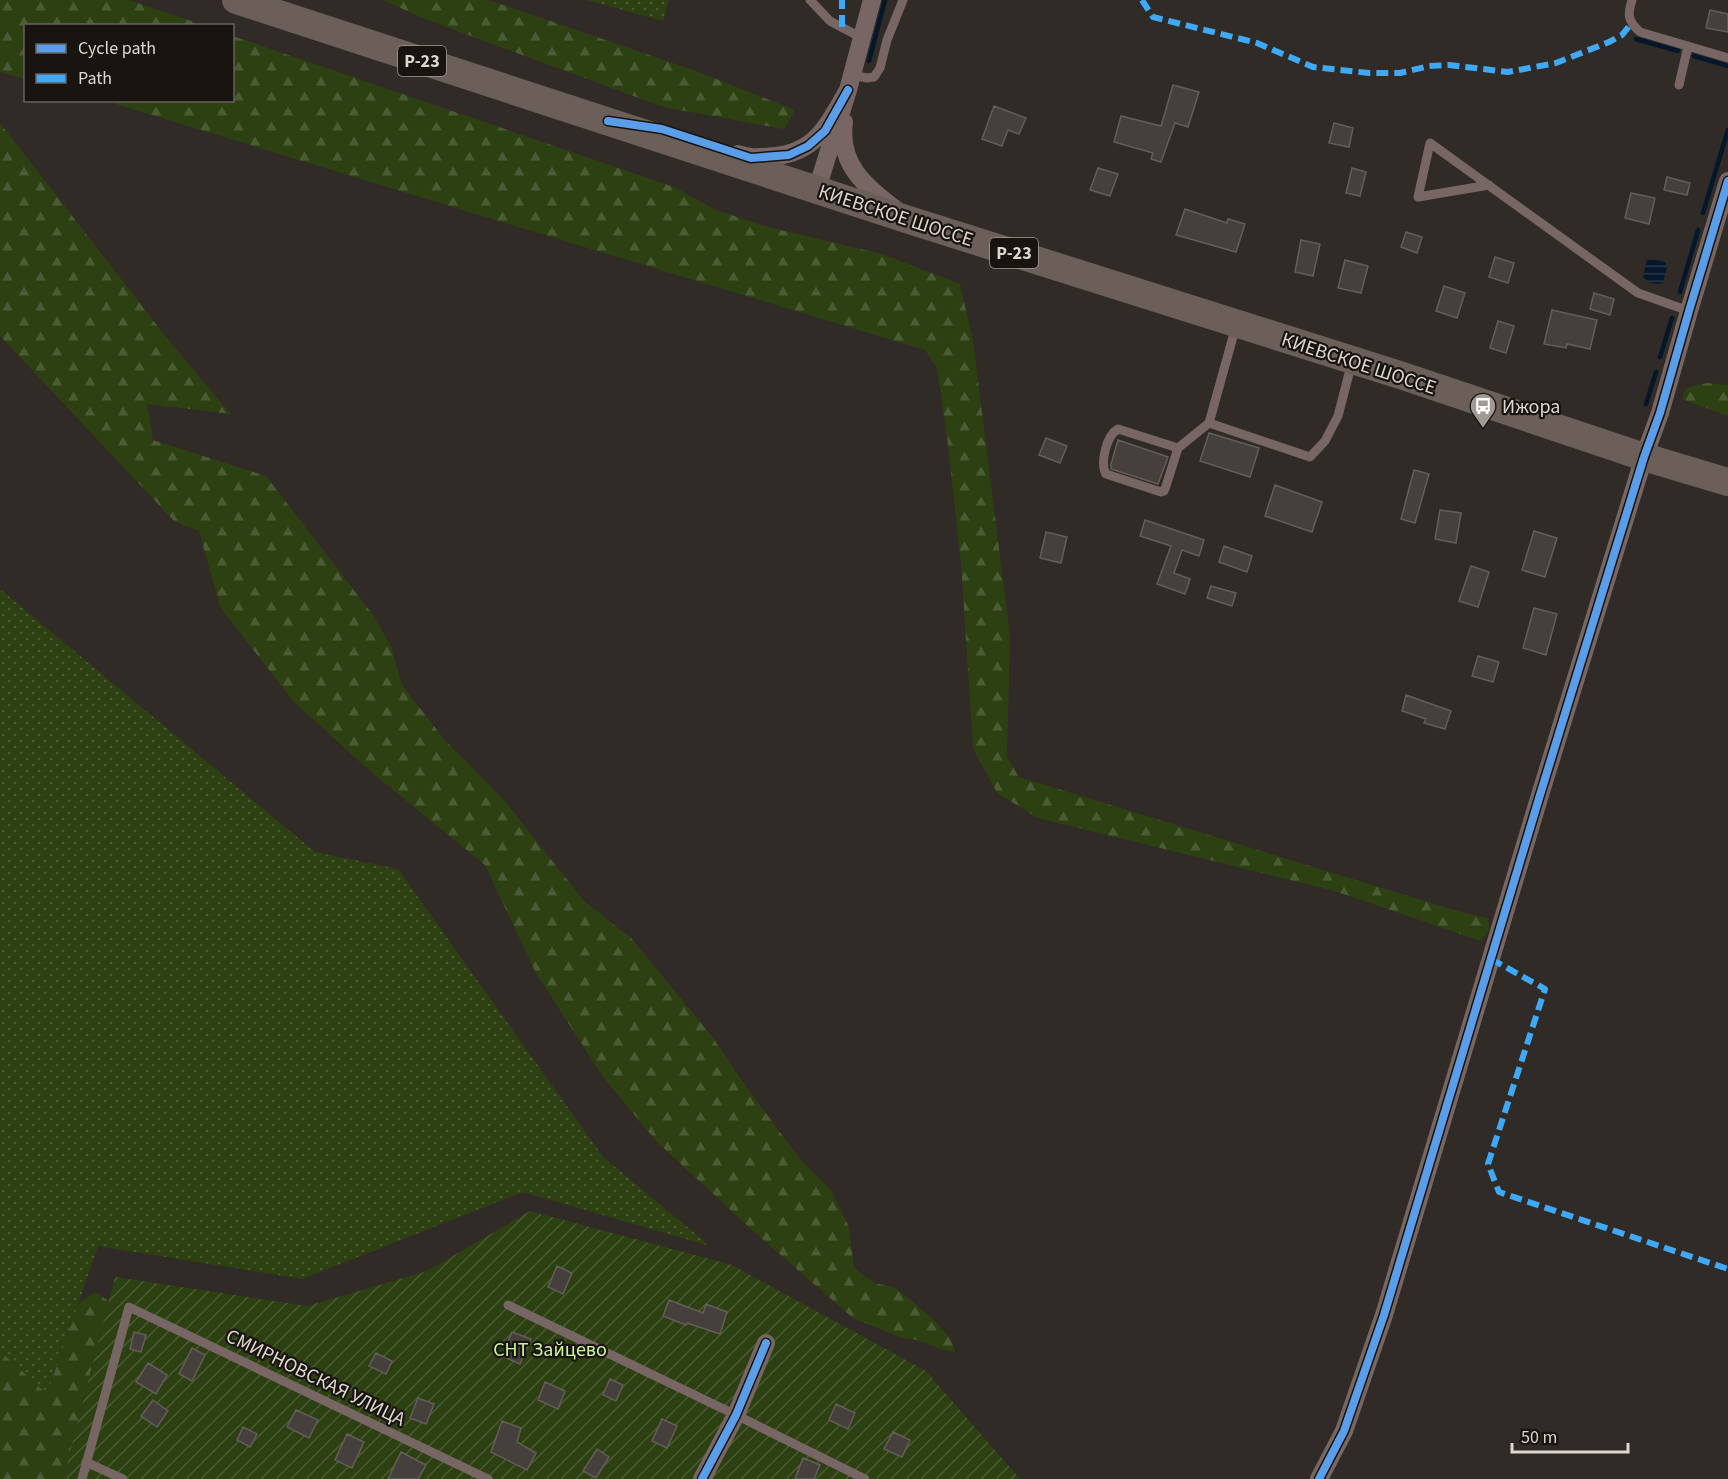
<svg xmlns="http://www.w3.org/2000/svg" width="1728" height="1479" font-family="'Source Sans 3',sans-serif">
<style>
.grass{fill:url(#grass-dots)}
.forest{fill:url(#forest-firs)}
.garden{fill:url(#garden-furrows)}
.water{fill:url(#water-rules)}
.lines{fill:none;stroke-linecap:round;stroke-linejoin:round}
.stream{stroke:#04172b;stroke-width:4.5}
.building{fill:#45403c;stroke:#635e5a;stroke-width:1.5}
.service{stroke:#776663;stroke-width:9}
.minor{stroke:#776663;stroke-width:18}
.primary{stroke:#6c5e59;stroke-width:28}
.quiet{stroke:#3fa9f5;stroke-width:6;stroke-dasharray:12 6;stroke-linecap:butt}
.cycleway-casing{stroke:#181410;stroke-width:11}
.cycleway{stroke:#5a9eea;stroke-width:8}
.labels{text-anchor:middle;stroke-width:4.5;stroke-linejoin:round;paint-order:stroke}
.shield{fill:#181410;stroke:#a29c97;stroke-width:1.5}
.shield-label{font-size:18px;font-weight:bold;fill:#ddd6d1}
.street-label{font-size:20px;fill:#ddd6d1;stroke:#181410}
.poi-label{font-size:20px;fill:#ddd6d1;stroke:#181410;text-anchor:start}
.park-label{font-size:20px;fill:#c8f69b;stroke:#181410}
</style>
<defs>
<pattern id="grass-dots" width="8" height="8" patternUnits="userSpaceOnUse" patternTransform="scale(1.5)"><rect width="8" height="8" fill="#2d4012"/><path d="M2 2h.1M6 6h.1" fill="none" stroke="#4b5b33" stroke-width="1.8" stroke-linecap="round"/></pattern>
<pattern id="forest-firs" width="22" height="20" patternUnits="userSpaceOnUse" patternTransform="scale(1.5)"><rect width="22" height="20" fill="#2d4012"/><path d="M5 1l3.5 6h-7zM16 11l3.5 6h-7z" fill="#4b5b33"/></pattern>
<pattern id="garden-furrows" width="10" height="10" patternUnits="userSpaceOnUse" patternTransform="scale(1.5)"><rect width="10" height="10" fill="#2d4012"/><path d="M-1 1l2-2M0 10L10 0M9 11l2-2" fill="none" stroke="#4b5b33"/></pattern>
<pattern id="water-rules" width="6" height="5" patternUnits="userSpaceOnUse" patternTransform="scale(1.5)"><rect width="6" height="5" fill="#04172b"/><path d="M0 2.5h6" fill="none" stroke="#283849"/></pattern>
</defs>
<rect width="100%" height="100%" fill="#302b26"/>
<path class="grass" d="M587 0H669L663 21Z
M0 589 315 852 398 869 603 1157 710 1246 523 1192 302 1279 98 1246 47 1394 0 1351Z"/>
<path class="forest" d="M0 0H129L203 25 26 26 25 79 0 72Z
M383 0H489L696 71 795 110 784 129 663 107 425 19Z
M233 36 674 187 716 210 768 227 882 254 960 284 973 341 1010 637 1007 757 1019 777 1461 912 1488 918 1489 930 1481 941 1335 891 1038 818 997 793 973 748 961 563 947 437 937 368 925 350 525 229 106 101 232 100Z
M0 123 170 342 231 414 147 404 153 440 266 476 373 615 391 646 402 685 444 739 503 799 584 901 631 938 711 1035 747 1088 800 1159 831 1190 849 1227 854 1268 875 1283 896 1288 932 1318 949 1337 955 1350 954 1352 943 1350 918 1340 902 1338 853 1318 753 1231 657 1142 603 1077 536 973 485 865 370 771 293 701 220 607 199 531 175 522 0 336Z
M1707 383 1728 385V416L1682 399 1686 388Z
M95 1292 109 1301 63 1479H0V1351L47 1394 78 1304Z"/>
<path class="garden" d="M530 1211 732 1265 926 1371 1020 1479H63L115 1277 307 1306 427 1271Z"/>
<path class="water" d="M1651 259 1665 262 1667 267 1663 283C1656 285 1648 283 1643 277L1647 260Z"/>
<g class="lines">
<path class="stream" d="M1636 39 1678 51
M1694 56 1728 66
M869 61 885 0
M1703 213 1728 130
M1680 292 1698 230
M1660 357 1672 318
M1646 404 1656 372"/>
</g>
<path class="building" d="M1710 10 1728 14V32L1706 28Z
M1173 85 1199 92 1188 127 1175 123 1161 162 1151 159 1153 153 1114 142 1121 116 1161 126Z
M994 106 1026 118 1019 134 1008 130 1002 146 982 139Z
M1334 123 1353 128 1349 147 1329 143Z
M1098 168 1118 174 1110 196 1090 190Z
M1352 168 1366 172 1360 196 1346 193Z
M1667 177 1690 183 1687 195 1664 190Z
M1631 193 1655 198 1649 224 1625 218Z
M1185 209 1227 223 1228 219 1245 224 1236 252 1176 235Z
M1406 232 1422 237 1417 253 1401 247Z
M1301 240 1320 244 1313 276 1295 272Z
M1495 257 1514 263 1508 283 1489 277Z
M1345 260 1368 266 1361 293 1338 288Z
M1444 286 1465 293 1457 318 1436 311Z
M1594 293 1614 299 1610 315 1590 309Z
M1552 310 1597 320 1590 349 1567 344 1566 348 1544 344Z
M1498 321 1514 326 1506 353 1490 348Z
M1209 433 1259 448 1250 477 1200 461Z
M1046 438 1067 446 1060 463 1039 455Z
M1118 440 1168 457 1158 484 1111 469V464Z
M1414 470 1429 474 1415 523 1401 519Z
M1275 485 1322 502 1312 532 1265 516Z
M1440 510 1461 513 1456 543 1435 539Z
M1145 520 1204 540 1199 556 1182 550 1174 573 1190 579 1185 594 1157 584 1171 546 1140 536Z
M1534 531 1557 538 1545 577 1522 570Z
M1046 532 1067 537 1061 563 1040 558Z
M1224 546 1252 556 1247 572 1219 562Z
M1471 566 1489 572 1478 607 1459 601Z
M1211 586 1236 593 1232 606 1207 598Z
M1534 608 1557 614 1546 655 1523 648Z
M1478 656 1499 662 1493 682 1472 676Z
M1406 695 1451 711 1445 729 1424 723 1426 719 1402 711Z
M557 1266 572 1273 563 1294 548 1287Z
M669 1300 703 1313 706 1304 727 1312 720 1334 687 1323 686 1325 663 1316Z
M134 1332 146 1335 141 1352 130 1349Z
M512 1332 531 1339 520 1364 502 1356Z
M192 1348 205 1355 192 1381 179 1374Z
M376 1353 392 1361 386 1374 369 1366Z
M148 1363 167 1375 156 1394 136 1382Z
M610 1379 623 1385 616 1401 603 1395Z
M545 1382 565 1391 558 1409 538 1400Z
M418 1398 434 1404 426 1424 410 1418Z
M153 1400 168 1411 157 1427 141 1416Z
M836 1404 855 1413 848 1429 829 1420Z
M296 1410 318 1420 309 1438 287 1427Z
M662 1419 677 1426 667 1448 652 1441Z
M502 1421 521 1428 517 1442 536 1453 527 1470 491 1452Z
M243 1427 257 1434 250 1447 237 1440Z
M893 1432 910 1440 902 1457 884 1449Z
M347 1434 364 1442 352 1468 335 1460Z
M597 1449 609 1457 596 1478 583 1471Z
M401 1452 426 1465 418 1479H388Z
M803 1458 820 1465 814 1479H795Z"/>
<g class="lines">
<path class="service" d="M810 0 830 21 862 38
M1632 0C1627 15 1628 21 1640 32L1728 58
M852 75 867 78 874 77 880 68 887 40 903 0
M1679 85 1688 46
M1489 185 1418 197 1430 143 1638 293 1689 311
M1209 423 1236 326
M1178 448 1166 486 1164 491 1161 492 1106 474C1100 463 1106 436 1118 429L1178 448 1209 423 1310 457 1325 441 1338 416 1352 362
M508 1305 736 1415 865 1479
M86 1462 123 1479
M82 1479 129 1307 488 1479"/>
<path class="minor" d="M844 122C838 164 865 186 895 209
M738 154C753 159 759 157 775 156 817 152 829 123 848 90
M817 189 848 90 872 0
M702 1479 736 1415 766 1343
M1319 1479 1344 1431 1384 1315 1540 795 1644 457 1660 413 1689 311 1728 181"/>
<path class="primary" d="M236 0 906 219 1403 376 1644 457 1728 482"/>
<path class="quiet" d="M1142 0 1153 17 1257 43 1313 67 1369 73H1400L1429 66 1449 65 1508 72 1556 63 1609 42 1622 35 1631 24
M842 27V0
M1491 959 1545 989 1488 1164 1499 1192 1728 1269"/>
<g class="cycleway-casing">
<path id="cycleway" d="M608 121 662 129 751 158 789 155 808 146 825 131 848 90
M702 1479 736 1415 766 1343
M1319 1479 1344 1431 1384 1315 1540 795 1644 457 1660 413 1689 311 1728 181"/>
</g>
<use href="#cycleway" class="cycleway"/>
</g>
<defs>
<g id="bus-pin" transform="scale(1.35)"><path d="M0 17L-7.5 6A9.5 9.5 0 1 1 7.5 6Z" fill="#a09a95" stroke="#181410"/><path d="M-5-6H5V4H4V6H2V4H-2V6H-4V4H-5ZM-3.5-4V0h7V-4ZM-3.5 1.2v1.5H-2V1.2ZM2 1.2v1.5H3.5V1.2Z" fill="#fff"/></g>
</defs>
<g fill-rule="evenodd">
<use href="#bus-pin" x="1483" y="406"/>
</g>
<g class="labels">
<g class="shield">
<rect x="398" y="46" width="48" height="30" rx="4.5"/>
<rect x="990" y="238" width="48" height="30" rx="4.5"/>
</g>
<g class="shield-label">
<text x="422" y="67">Р-23</text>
<text x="1014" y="259">Р-23</text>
</g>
<g class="street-label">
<text transform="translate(896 215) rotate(18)" y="7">КИЕВСКОЕ ШОССЕ</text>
<text transform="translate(1359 363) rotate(18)" y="7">КИЕВСКОЕ ШОССЕ</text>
<text transform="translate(316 1377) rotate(26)" y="7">СМИРНОВСКАЯ УЛИЦА</text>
</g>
<g class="poi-label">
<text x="1502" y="413">Ижора</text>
</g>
<g class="park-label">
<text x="550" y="1356">СНТ Зайцево</text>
</g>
</g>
<rect x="24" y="24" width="210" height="78" fill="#181410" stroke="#67625d" stroke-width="1.5"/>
<rect x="36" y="44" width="30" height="9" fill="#5a9eea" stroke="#67625d" stroke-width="1.5"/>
<text x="78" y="54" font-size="18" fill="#ddd6d1">Cycle path</text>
<rect x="36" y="74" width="30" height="9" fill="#3fa9f5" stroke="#67625d" stroke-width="1.5"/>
<text x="78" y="84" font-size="18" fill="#ddd6d1">Path</text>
<path d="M1512 1443v9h116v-9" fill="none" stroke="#ddd6d1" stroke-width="3"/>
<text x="1521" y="1443" font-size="18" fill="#ddd6d1" stroke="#181410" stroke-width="4.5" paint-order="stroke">50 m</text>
</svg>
